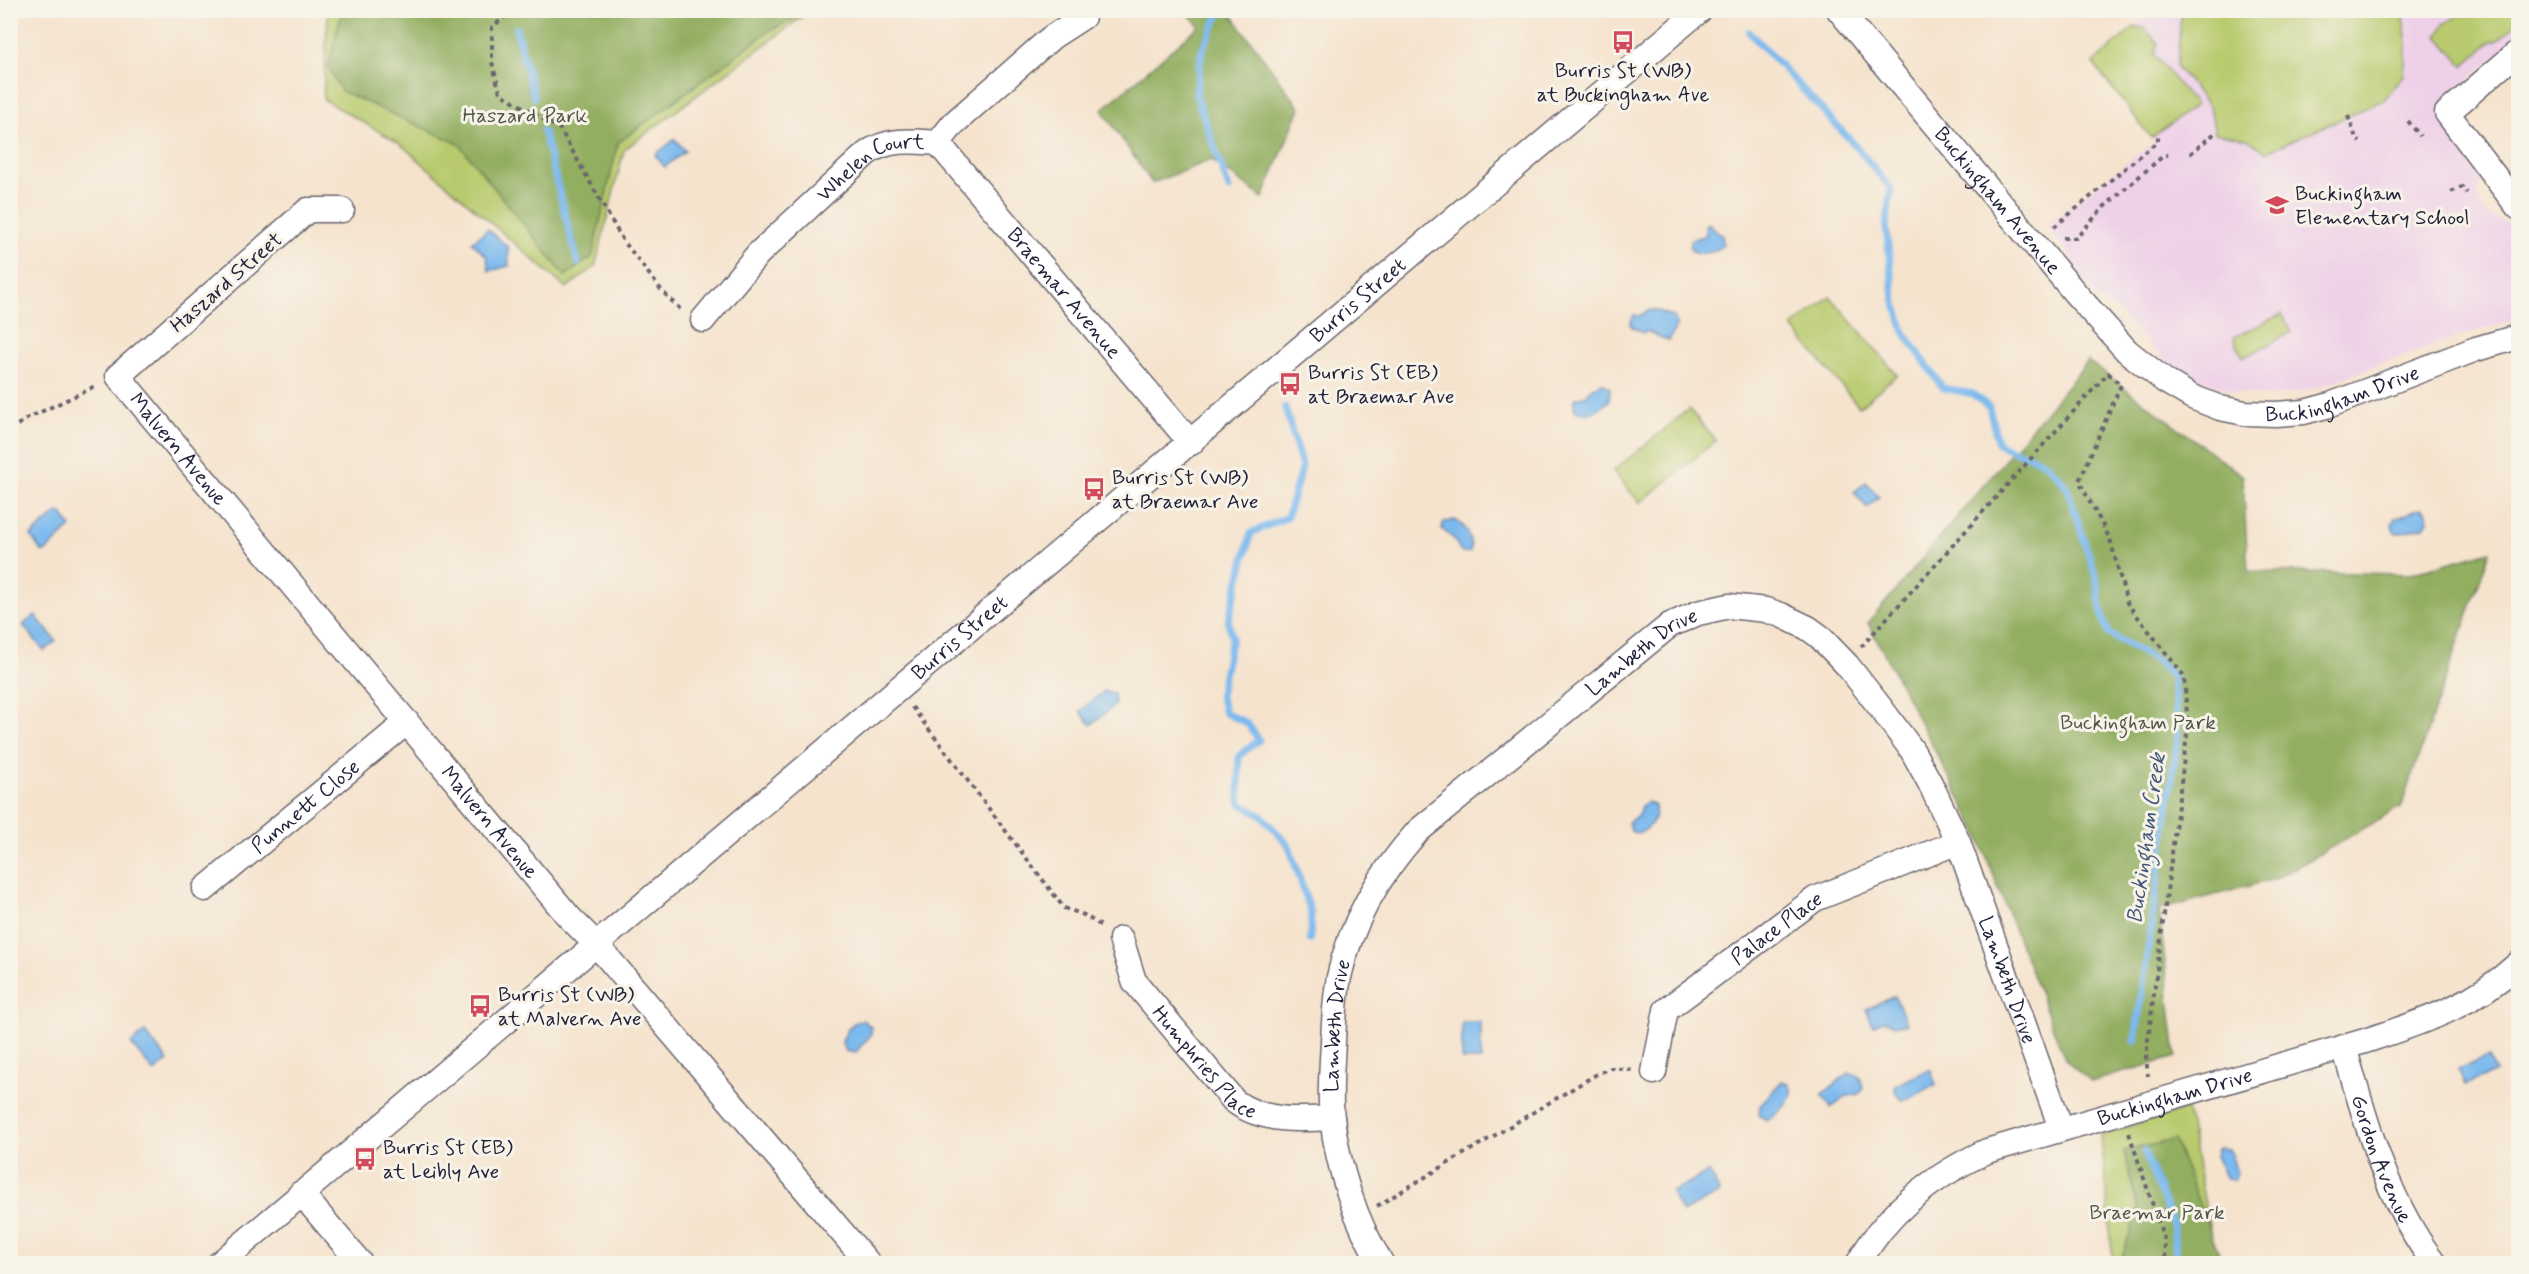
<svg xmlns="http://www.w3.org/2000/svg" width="2529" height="1274" font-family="Mynerve,sans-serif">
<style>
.built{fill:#eed0e8}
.green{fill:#b8ca6d;stroke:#6d7654;stroke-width:1.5}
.forest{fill:#92ae60;stroke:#5a684e;stroke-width:1.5}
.water{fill:#7bb9ee;stroke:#4e6e94;stroke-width:1.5}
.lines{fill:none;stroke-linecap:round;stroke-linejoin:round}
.stream{stroke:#7bb9ee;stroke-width:7}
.minor-casing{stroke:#6c666e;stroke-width:27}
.path{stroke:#6c666e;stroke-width:4;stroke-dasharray:4.5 4.5;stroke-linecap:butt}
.minor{stroke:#fff;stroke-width:24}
.labels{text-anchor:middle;stroke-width:6;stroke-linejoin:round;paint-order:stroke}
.poi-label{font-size:21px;fill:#22223b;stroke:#f7f3e8;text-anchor:start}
.park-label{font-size:21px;fill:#4f544a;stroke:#f7f3e8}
.street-label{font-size:21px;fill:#22223b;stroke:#f7f3e8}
.water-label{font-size:22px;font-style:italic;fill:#41577a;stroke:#f7f3e8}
</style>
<rect width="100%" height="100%" fill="#f7f3e8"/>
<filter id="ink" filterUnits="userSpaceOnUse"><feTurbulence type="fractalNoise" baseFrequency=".0167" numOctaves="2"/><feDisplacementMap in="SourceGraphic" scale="12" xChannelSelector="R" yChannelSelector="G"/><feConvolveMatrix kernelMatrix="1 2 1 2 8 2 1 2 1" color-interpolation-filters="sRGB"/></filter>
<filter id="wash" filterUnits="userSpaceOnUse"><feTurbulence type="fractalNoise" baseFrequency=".008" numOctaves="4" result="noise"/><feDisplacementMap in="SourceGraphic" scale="24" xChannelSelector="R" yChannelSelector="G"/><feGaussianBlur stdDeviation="1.35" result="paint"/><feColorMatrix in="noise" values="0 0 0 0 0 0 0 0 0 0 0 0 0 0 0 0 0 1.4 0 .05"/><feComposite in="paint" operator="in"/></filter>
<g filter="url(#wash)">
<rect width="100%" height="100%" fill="#f5e3cd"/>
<path class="built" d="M2153 11H2518V37L2440 104 2483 172 2478 193 2482 208 2488 215 2508 224 2518 234V319L2450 339 2313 389 2286 394 2271 396 2235 392 2183 373 2169 364 2115 308 2098 299 2074 269 2069 254 2046 225 2154 142 2093 63Z"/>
<path class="green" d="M328 11H810L624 150 595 267 566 288 399 143 323 99Z
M2181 11H2402L2407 43 2404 75 2384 100 2266 152 2247 139 2215 133 2210 108 2177 67Z
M2466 11H2518V22L2497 41H2492L2463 66 2438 36 2444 24Z
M2134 27 2144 28 2158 43 2154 55 2196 105 2151 138 2093 63Z
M1830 296 1897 375 1859 407 1792 327Z
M2282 314 2292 332 2243 358 2234 337Z
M1689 409 1716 441 1640 503 1613 471Z
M2187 1109 2216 1263H2113L2101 1135Z"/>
<path class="forest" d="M1185 10 1229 11 1300 108 1263 198 1211 160 1152 183 1102 110 1199 26Z
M342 11V10L809 11 769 31 618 143 592 257 565 276 459 144 341 91 328 67Z
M2088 361 2243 476 2248 571 2408 574 2490 551 2401 807 2278 878 2159 910 2176 1057 2091 1082 2065 1059 1974 825 1868 623Z
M2174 1140 2220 1256 2221 1263H2120L2138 1209 2124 1151Z"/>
<path class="water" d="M675 139 685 151 665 167 655 155Z
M1709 223 1713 229 1722 234 1723 245C1714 253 1702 256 1691 250L1690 240 1706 235 1705 225Z
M488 229 508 247 509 266 489 271 487 257 472 242Z
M1649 310 1658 311 1674 317 1677 324 1669 341 1646 331 1644 333 1632 327 1630 324 1634 315 1639 316Z
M1603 383 1610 388 1609 401C1598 410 1588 418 1575 410L1574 402 1576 398 1587 395 1592 387Z
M1866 482 1879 497 1867 508 1854 492Z
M2421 508 2426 511 2429 519 2424 527 2397 533 2394 532 2392 524 2395 518C2406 517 2410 510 2421 508Z
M58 512 61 513 71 527 45 552 41 551 31 536Z
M1454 520C1466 524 1473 540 1470 552H1461L1454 539 1442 529 1443 523Z
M35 615 56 641 44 651 23 625Z
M1104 691 1114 694 1115 705 1091 725 1080 711Z
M1648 802 1655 806C1657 819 1651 827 1640 833L1632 832 1628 822 1638 816 1641 806Z
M1895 996 1907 1024 1895 1025 1882 1021 1873 1026 1866 1009Z
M863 1020 871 1027V1035L855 1053 846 1051 842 1043C845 1032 851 1021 863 1020Z
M1462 1022H1481V1060H1462Z
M145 1032 168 1061 154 1072 131 1044Z
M2489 1057 2495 1072 2465 1085 2458 1069Z
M1928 1070H1931L1936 1085C1924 1088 1914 1100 1902 1100 1897 1096 1893 1091 1896 1085Z
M1848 1073C1859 1073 1862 1079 1863 1089L1859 1094 1847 1096 1831 1108 1822 1095Z
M1782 1081C1805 1087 1779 1115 1767 1120L1759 1116 1760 1105Z
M2221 1147 2230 1151 2237 1173 2234 1180 2226 1179 2215 1156 2217 1149Z
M1709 1172 1720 1193 1682 1213 1671 1192Z"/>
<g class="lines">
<path class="stream" d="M1221 10 1202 50 1196 95 1229 189
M516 29 534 97
M1749 32 1855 145 1891 189 1886 227 1894 298 1904 332 1943 388 1973 394 1989 407 1998 444C2032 461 2043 451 2067 488L2096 577 2103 619 2109 634 2159 662 2173 677 2178 737 2135 1041
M543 131 578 263
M1285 407 1302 467 1287 517 1251 533 1228 622 1232 637 1220 694 1225 713 1247 723 1259 740 1239 756V796L1241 804 1262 816 1289 846 1311 913 1310 940
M2144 1151 2173 1225 2177 1264"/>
</g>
</g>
<g filter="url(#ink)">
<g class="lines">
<g class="minor-casing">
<g id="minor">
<path id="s1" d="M1839 10 2076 294 2127 351 2165 381 2192 397 2220 408 2245 413 2276 414 2304 412 2330 405 2476 349 2518 337"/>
<path d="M2518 52 2447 113 2518 207"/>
<path id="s2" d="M938 143 1191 443"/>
<path id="s3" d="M342 210H308L118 376 569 917 596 944 869 1264"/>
<path id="s4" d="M703 320 758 254 866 154C887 138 913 141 938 143L954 123 1052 37 1083 17"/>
<path id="s5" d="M205 889 407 722"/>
<path id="s6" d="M1121 939 1134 981 1234 1101C1262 1122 1299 1120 1332 1118"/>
<path id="s7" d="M2344 1047C2366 1122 2386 1200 2435 1264"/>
<path id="s8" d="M1654 1072 1666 1010 1815 899 1958 842"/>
<path d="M301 1193 361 1264"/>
<path id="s9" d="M219 1264 1700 10"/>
<path id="s10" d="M1382 1264C1355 1222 1338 1167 1332 1118 1329 1092 1332 1066 1333 1041 1334 1020 1335 998 1339 977 1351 922 1380 873 1418 831L1670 625 1698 613 1729 606 1766 610 1781 615 1808 628 1819 636 1847 665 1880 707 1912 750 1930 783 1958 842 2061 1128"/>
<path id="s11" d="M1858 1264C1887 1211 1933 1176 1987 1151L2365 1041C2425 1021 2471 1007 2518 964"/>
</g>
</g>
<path class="path" d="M514 10 492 27V62L500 93 560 129 622 239 662 291 683 312
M2348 116 2356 138 2360 142
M2408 121 2420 136
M2190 154 2215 133
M2451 192 2462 187 2467 193
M2054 227 2158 141V133
M2063 238H2076L2104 207 2163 156 2168 155
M2108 373 2121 385 2079 481 2110 539 2127 603 2184 676 2188 727 2146 1056 2148 1076
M10 430 28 418 98 385
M1861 647 2109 372
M912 707 1064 908 1084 915 1103 927
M2129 1133 2164 1239 2166 1264
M1377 1206 1597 1074 1611 1068 1632 1070"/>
<use href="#minor" class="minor"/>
</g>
</g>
<defs>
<g id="bus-bare" transform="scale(1.8)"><path d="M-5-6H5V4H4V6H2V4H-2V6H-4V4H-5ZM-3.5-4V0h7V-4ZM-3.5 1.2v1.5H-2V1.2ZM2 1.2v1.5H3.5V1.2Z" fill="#d1495b" stroke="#f7f3e8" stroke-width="2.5" paint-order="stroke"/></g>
<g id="school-bare" transform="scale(1.8)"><path d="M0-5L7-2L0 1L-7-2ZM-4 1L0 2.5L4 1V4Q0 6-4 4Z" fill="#d1495b" stroke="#f7f3e8" stroke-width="2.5" paint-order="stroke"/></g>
</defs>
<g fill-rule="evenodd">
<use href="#bus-bare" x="1623" y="42"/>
<use href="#school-bare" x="2277" y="205"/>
<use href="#bus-bare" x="1290" y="384"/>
<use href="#bus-bare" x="1094" y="489"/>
<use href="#bus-bare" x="480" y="1006"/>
<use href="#bus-bare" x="365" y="1159"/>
</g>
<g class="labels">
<g class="poi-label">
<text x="1623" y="77" text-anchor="middle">Burris St (WB)<tspan x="1623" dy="24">at Buckingham Ave</tspan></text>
<text x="2295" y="200">Buckingham<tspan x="2295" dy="24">Elementary School</tspan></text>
<text x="1308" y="379">Burris St (EB)<tspan x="1308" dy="24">at Braemar Ave</tspan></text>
<text x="1112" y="484">Burris St (WB)<tspan x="1112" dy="24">at Braemar Ave</tspan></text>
<text x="498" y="1001">Burris St (WB)<tspan x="498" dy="24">at Malvern Ave</tspan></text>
<text x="383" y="1154">Burris St (EB)<tspan x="383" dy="24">at Leibly Ave</tspan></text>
</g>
<g class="park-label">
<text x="525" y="122">Haszard Park</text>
<text x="2138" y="729">Buckingham Park</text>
<text x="2157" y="1219">Braemar Park</text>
</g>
<g class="street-label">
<text dy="7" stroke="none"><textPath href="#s4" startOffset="232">Whelen Court</textPath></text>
<text dy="7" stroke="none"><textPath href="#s1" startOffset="248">Buckingham Avenue</textPath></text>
<text transform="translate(226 282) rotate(-41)" y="7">Haszard Street</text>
<text dy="7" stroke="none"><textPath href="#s2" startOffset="196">Braemar Avenue</textPath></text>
<text dy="7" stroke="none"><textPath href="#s9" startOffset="1492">Burris Street</textPath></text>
<text dy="7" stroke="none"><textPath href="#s1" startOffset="682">Buckingham Drive</textPath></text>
<text dy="7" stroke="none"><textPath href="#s3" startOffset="381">Malvern Avenue</textPath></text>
<text dy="7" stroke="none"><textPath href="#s9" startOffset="970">Burris Street</textPath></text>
<text dy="7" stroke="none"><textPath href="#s10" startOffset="752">Lambeth Drive</textPath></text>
<text dy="7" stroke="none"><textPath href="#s5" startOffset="130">Punnett Close</textPath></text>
<text dy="7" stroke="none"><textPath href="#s3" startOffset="867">Malvern Avenue</textPath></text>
<text dy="7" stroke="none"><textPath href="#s8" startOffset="201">Palace Place</textPath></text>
<text dy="7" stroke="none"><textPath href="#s10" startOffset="1346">Lambeth Drive</textPath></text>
<text dy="7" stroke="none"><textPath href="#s10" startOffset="248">Lambeth Drive</textPath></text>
<text dy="7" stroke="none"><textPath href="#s6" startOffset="152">Humphries Place</textPath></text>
<text dy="7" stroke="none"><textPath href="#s11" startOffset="370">Buckingham Drive</textPath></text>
<text dy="7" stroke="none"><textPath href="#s7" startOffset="118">Gordon Avenue</textPath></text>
</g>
<g class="water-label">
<text transform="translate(2145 838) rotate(-82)" y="8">Buckingham Creek</text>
</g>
</g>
<rect width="2529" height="1274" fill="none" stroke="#f7f3e8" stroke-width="36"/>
</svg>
